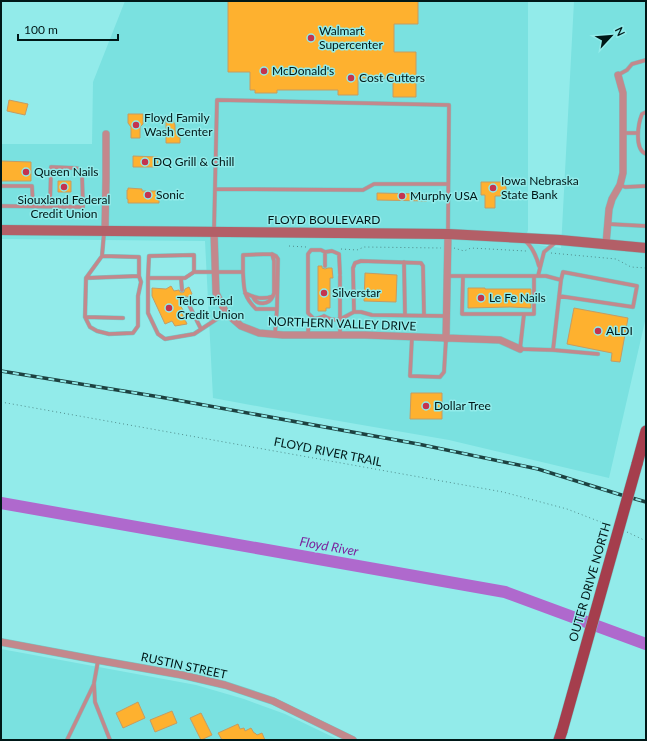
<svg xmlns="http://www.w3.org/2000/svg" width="647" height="741" font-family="Lato,sans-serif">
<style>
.built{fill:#7ae1e0}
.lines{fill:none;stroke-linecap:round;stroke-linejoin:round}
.river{stroke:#af69cd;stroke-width:12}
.building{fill:#feb12f;stroke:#c39c65}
.service-casing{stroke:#78c5c4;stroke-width:4.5}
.minor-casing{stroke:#78c5c4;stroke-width:8}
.secondary-casing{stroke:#78c5c4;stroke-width:11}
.primary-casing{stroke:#78c5c4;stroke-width:12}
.path{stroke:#508c8b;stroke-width:1;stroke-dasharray:1 3;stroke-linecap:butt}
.service{stroke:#c3888c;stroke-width:3.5}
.minor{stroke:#c3888c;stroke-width:7}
.secondary{stroke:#b35f67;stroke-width:10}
.primary{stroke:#a53e4d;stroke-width:11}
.rail-casing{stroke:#1d4241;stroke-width:3.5}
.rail{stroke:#92ebea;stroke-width:2;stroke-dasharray:6;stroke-linecap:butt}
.primary-bridge-casing{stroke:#78c5c4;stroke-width:12;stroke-linecap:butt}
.primary-bridge{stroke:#a53e4d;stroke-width:11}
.poi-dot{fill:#c4334f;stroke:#92ebea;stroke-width:1.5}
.labels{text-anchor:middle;stroke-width:3;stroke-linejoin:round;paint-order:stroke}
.poi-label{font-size:12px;fill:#001818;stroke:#92ebea;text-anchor:start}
.street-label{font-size:12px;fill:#001818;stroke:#92ebea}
.water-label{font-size:13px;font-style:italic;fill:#7b239c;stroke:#92ebea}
</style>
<rect width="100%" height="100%" fill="#92ebea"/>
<path class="built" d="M125 1H528V230L524 243 561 248 574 1H646V317L609 478 449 440 310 416 213 398 205 241 1 239V144H92L93 82Z
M1 649 196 685 244 699 285 714 339 740H1Z"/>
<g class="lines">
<path class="river" d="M1 503 505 592 646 644"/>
</g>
<path class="building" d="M228 1H418V24H394V52H416V97H393V78H358V95H338V90H277V93H255V90H250V72H228Z
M9 100 28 104 25 115 7 111Z
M128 114H143V124L140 127V138H131V127L128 123Z
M166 116H171L175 125V131H176V134H178V137H180V143H166Z
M133 156 158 157V167H133Z
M1 161 31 162V181H1Z
M58 181H71V192H58Z
M481 182H506V196H495V208H485V195H481Z
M128 188 142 189V191H159V203H128V199H127V190H128Z
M377 193 427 194V201L377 200Z
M318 266H322V268L325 269 328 268H332L333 278H330V308H326V311H318Z
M365 273 397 275 396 302 364 301Z
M171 286 174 291 179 290 180 292 182 293 184 292 185 289 189 287 192 294 189 297 186 296 184 297 183 299 184 302 180 305 183 310 181 311 187 324 175 326 172 321 165 324 152 296V288L166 289Z
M468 288H485V289H531V308L510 307 468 308Z
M574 308 628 318 620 362 611 361 612 353 567 344Z
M411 393H442V419H410Z
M138 702 145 718 123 728 116 713Z
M172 711 177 723 155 732 150 720Z
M201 713 212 735 201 740 190 718Z
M238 724 240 729 244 728 245 731 251 728 254 733H255L257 735 262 733 265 740H222L218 733Z"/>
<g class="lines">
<g class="service-casing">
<path id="service" d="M618 75 627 70 632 64 646 60
M646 112 642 114C638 124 634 149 646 154
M623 133H638
M620 185 625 187 646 186
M1 186H32L33 206
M215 189 363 190 374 184H448
M1 206 83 207 82 173 80 169 75 168 51 167 50 206
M608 224 646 226
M214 231 217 100 449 105 448 233
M525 241C532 246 537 258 539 266
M102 256 139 257V276L141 282 138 296V326L133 333 109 334 97 331 90 327 85 317 86 278 102 256 104 233
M404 262 405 315
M325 266V252L332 251 339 254 340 274
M194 272 185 278H148L149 256 194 255V272H243C244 289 243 296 256 309H277L275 334
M243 272V255L272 254 276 256 278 259 277 309
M340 276V335
M447 276H546L561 280 563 272 637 286 633 307 559 296
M463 276 462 314H534V276
M538 276 544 252 556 242
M86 278 139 276
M148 278V313L158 334 165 339 194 334 226 313
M181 278 182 290
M245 293C255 298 263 300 273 296L274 293V261L272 254
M253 297C257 306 269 305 273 296
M186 299 201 329
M524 314 520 349 553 350 598 354
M424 315 423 266 421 263 361 261 355 263 353 268 354 312H361L372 315 446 316
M324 316C337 324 342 318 354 312
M85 317 123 318
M314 319 308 313V254L311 250H321L325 252
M308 335C308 330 308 322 314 319 317 318 321 318 324 316
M412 337 410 376 440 377 444 372 446 339
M553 350 561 280
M98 661 94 683 95 702 110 740
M67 740 94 684"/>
</g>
<g class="minor-casing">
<path id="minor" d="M105 231 106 178V134
M214 232 216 293 226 313 241 326 259 333 283 335H365L500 340 520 349
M606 244 609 209 612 199 620 185 623 173V93L618 75
M446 339 448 234
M1 642 97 660 182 675 225 685 273 701 353 740"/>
</g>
<g class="secondary-casing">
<path id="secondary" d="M1 230 448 234 560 240 646 248"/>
</g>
<g class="primary-casing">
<path id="primary" d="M637 464 646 431
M559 740 562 731"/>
</g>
<path class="path" d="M289 246 306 247
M454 248 464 251 471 248 526 251
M341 249 357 250 364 247 441 248
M551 253 616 259 631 267 646 268
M1 402 503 492 567 509 611 526
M627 532 646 541"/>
<use href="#service" class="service"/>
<use href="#minor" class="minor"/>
<use href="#secondary" class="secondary"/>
<use href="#primary" class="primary"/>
<g class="rail-casing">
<path id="rail" d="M1 371 160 397 418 444 538 469 618 494 646 502"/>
</g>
<use href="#rail" class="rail"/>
<g class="primary-bridge-casing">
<path id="primary-bridge" d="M562 731 637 464"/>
</g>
<use href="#primary-bridge" class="primary-bridge"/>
</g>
<g class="poi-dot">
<circle cx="311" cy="38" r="4"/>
<circle cx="264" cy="71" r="4"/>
<circle cx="351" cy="78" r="4"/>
<circle cx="136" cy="125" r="4"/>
<circle cx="145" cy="162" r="4"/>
<circle cx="26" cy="172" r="4"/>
<circle cx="64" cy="187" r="4"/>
<circle cx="493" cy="188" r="4"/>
<circle cx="148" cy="195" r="4"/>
<circle cx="402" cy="196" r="4"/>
<circle cx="324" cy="293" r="4"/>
<circle cx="481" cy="298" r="4"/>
<circle cx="169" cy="308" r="4"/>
<circle cx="598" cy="331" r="4"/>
<circle cx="426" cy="406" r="4"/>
</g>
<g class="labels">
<g class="poi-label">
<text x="319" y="35">Walmart<tspan x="319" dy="14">Supercenter</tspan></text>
<text x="272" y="75">McDonald's</text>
<text x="359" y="82">Cost Cutters</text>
<text x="144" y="122">Floyd Family<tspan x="144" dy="14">Wash Center</tspan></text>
<text x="153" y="166">DQ Grill &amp; Chill</text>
<text x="34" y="176">Queen Nails</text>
<text x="501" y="185">Iowa Nebraska<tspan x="501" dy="14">State Bank</tspan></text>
<text x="156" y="199">Sonic</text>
<text x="410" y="200">Murphy USA</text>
<text x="64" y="204" text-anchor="middle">Siouxland Federal<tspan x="64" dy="14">Credit Union</tspan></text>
<text x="332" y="297">Silverstar</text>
<text x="489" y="302">Le Fe Nails</text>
<text x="177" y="305">Telco Triad<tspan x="177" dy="14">Credit Union</tspan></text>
<text x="606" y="335">ALDI</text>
<text x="434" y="410">Dollar Tree</text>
</g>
<g class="street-label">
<text x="324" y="224">FLOYD BOULEVARD</text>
<text transform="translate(342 324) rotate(2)" y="4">NORTHERN VALLEY DRIVE</text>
<text transform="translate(328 452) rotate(11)" y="4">FLOYD RIVER TRAIL</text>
<text transform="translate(590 582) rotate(-74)" y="4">OUTER DRIVE NORTH</text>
<text transform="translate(184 666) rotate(12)" y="4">RUSTIN STREET</text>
</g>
<g class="water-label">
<text transform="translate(329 546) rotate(10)" y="5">Floyd River</text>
</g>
</g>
<rect width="647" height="741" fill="none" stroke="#001818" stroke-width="4"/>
<g transform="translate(611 36) rotate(64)" stroke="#92ebea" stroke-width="3" paint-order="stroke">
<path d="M0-3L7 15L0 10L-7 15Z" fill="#001818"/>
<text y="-6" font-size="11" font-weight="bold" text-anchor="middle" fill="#001818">N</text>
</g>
<path d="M18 34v6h100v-6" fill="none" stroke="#001818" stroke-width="2"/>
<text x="24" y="34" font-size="12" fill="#001818" stroke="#92ebea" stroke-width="3" paint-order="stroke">100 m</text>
</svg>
